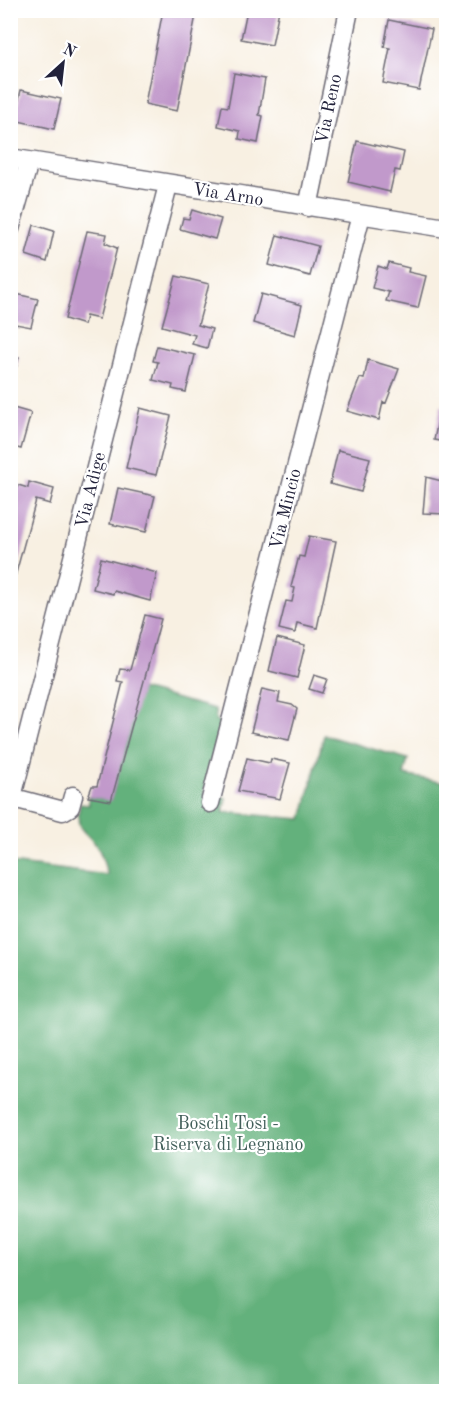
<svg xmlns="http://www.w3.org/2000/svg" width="457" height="1402" font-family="'Old Standard TT',serif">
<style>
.forest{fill:#63b17b;stroke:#426a5b;stroke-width:1.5}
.building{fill:#c199cb}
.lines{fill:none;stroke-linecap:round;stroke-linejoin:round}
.minor-casing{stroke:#6d6a75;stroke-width:21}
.minor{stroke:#fff;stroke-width:18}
.labels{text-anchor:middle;stroke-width:4.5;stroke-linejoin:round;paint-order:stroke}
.street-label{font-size:18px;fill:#22223b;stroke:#fff}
.park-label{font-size:18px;fill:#415e59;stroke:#fff}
</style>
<rect width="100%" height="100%" fill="#fff"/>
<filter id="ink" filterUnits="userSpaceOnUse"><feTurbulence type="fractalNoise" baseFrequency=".0167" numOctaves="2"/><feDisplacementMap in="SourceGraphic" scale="12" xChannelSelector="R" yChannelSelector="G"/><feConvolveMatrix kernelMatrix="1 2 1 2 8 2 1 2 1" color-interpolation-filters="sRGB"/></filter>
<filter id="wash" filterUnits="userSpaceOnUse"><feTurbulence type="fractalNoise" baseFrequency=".008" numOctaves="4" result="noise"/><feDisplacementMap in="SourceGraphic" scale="24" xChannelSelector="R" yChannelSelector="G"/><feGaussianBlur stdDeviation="1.35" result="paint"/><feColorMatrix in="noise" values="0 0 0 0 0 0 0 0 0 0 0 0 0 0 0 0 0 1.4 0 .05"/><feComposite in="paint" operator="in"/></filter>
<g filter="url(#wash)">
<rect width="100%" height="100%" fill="#f8f0e2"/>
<path class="forest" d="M141 689 215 709 216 721 221 722 204 792 226 798 223 812 302 819 324 735 408 759 404 775 446 783V1391L11 1392V863L108 875C104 867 103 856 98 848 85 827 74 835 80 804L89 805 88 797 111 800Z"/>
<g id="blocks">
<path class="building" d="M163 10H197L177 111 145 104Z
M247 10H279L272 45 241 39Z
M389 20 432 29 419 90 383 83 390 48 384 47Z
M234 73 265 79 259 115 263 116 258 143 239 139 240 131 218 126 222 106 228 107Z
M21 90 61 99 54 129 14 120Z
M357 141 404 152 400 171 395 170 390 192 348 182Z
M192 210 221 219 215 239 180 229 183 218 189 219Z
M34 225 54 231 47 262 26 255Z
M87 231 107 234 105 243 117 248 99 319 86 316 84 325 65 319Z
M277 235 318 246 310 276 269 265Z
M389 263 409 268 408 272 426 276 418 308 386 301 389 292 372 288 378 266 387 269Z
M176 276 209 284 198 325 212 329 207 348 192 344 195 335 162 326Z
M16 294 38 299 31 327 10 323Z
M261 294 302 305 295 335 253 323Z
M157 346 195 355 186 392 172 389 173 385 153 380 158 362 153 361Z
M10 355 19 357 11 387 10 386Z
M368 360 399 369 386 403 383 402 379 420 347 411 360 378 364 379Z
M441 406 446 407V442L434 440Z
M10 407 31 413 21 449 10 446Z
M140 408 171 416 156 475 126 468Z
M338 450 370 458 361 492 330 484Z
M426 477 446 482V514L423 513Z
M29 482 54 489 50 504 36 500 10 595V509L18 485 28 488Z
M118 488 155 496 146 532 110 524Z
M309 536 336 541 317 628 297 623 295 633 279 629 286 601 292 602 295 588 291 587 299 556 304 557Z
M101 558 157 573 150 601 114 591 113 594 93 589Z
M145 615 161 619 111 801 88 797 92 786H97L123 682 117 681 120 669 130 670Z
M277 638 305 645 297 678 269 671Z
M314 675 327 679 322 693 309 689Z
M262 689 280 693 278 702 292 705 297 709 289 740 251 732Z
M247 758 270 763 271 759 290 763 280 799 238 791Z"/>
</g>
</g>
<g filter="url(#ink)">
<use href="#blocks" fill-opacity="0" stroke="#6d6a75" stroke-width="1.5"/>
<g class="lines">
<g class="minor-casing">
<path id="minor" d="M10 158 446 228
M308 207 349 10
M10 229 29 162
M10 794 14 789 168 185
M10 797 63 811 70 807 73 796
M210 803 361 215"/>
</g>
<use href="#minor" class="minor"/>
</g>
</g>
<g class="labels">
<g class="street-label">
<text transform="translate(328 109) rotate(-78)" y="6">Via Reno</text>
<text transform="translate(228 194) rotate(9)" y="6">Via Arno</text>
<text transform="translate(90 490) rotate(-76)" y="6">Via Adige</text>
<text transform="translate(285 509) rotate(-76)" y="6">Via Mincio</text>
</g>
<g class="park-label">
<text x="228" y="1129">Boschi Tosi -<tspan x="228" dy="21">Riserva di Legnano</tspan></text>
</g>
</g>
<rect width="457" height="1402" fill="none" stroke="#fff" stroke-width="36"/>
<g transform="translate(63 63) rotate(27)" stroke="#ffffff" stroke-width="4.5" paint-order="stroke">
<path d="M0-4.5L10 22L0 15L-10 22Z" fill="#22223b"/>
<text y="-9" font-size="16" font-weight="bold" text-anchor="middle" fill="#22223b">N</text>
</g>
</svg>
